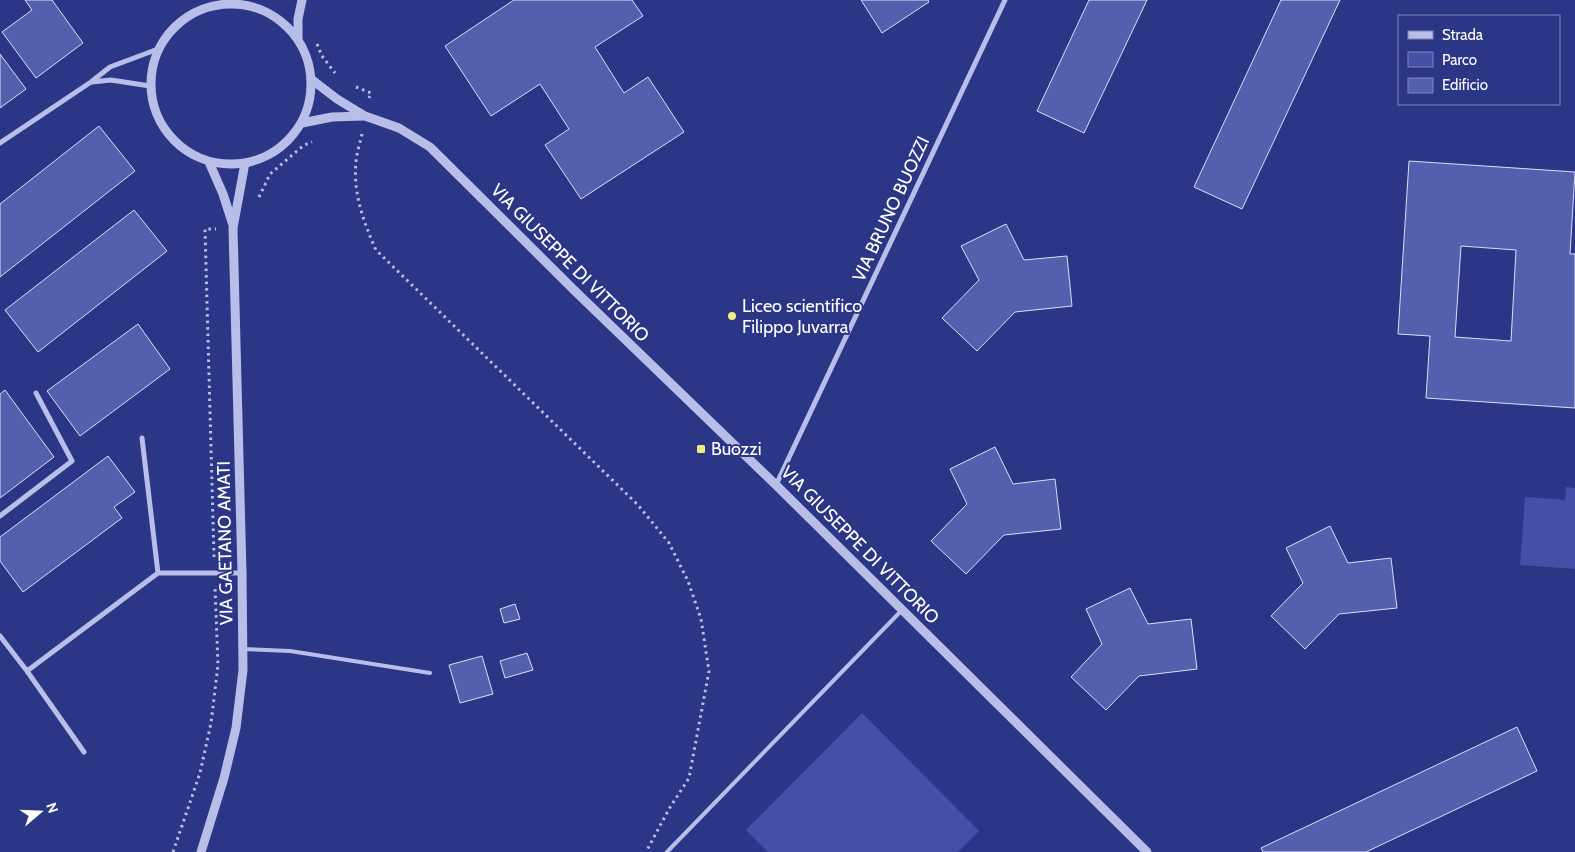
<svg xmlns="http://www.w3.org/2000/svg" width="1575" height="852" font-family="Cabin,sans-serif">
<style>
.green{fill:#4350a5}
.building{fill:#5360ae;stroke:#dbdff6;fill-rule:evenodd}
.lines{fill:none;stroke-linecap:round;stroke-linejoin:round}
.path{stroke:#b8bee8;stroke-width:3;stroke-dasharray:2.5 4;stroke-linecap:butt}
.service{stroke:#b8bee8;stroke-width:4}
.minor{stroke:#b8bee8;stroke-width:5}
.tertiary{stroke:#b8bee8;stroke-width:9}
.poi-dot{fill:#ebee80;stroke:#2b3687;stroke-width:2}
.labels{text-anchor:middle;stroke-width:4;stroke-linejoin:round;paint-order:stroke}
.street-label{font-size:18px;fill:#fff;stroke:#2b3687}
.poi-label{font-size:18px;fill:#fff;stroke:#2b3687;text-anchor:start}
</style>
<rect width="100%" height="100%" fill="#2b3687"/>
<path class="green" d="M1566 487 1575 488V569L1520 565 1525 497 1565 500Z
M862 713 979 831 958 852H768L746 830Z"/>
<path class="building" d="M25 0H52L83 43 36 78 2 32 32 10Z
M514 0H632L643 16 595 47 624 93 648 77 684 132 581 199 545 145 569 129 540 84 491 116 445 46Z
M861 0H928L929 2 882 33Z
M1089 0H1147L1084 133 1037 111Z
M1281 0H1340L1242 209 1194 187Z
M0 54 26 89 0 108Z
M99 126 135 171 0 277V204Z
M1409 161 1575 172 1570 254H1575V408L1426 398 1430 336 1398 334ZM1461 246 1516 250 1511 341 1455 337Z
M134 210 167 251 38 352 5 310Z
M1006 224 1024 260 1067 256 1072 306 1015 312 977 351 942 318 979 280 961 246Z
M138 324 170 369 80 436 47 391Z
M5 390 54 457 0 498V394Z
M995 447 1013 484 1055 479 1061 529 1004 535 966 574 931 541 967 504 950 469Z
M108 456 135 492 114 507 122 518 23 592 0 561V537Z
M1330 526 1348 563 1391 558 1397 608 1339 614 1305 649 1271 616 1303 583 1286 548Z
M1130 588 1148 624 1191 619 1197 669 1139 676 1106 710 1071 677 1102 644 1086 609Z
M515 604 520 619 504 623 500 609Z
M527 653 533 670 505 678 500 661Z
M482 656 493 694 460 703 449 665Z
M1517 727 1537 771 1366 852H1263L1261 848Z"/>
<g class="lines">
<path class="path" d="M317 44 322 56 335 73
M356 87 371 93 369 98
M362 134C360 143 357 152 356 161 353 193 363 221 376 250L638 505 669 543 688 581 701 619 709 671 689 778 669 809 646 852
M259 197 270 174 304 145 312 142
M214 557 205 229H216
M173 852 200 773 211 723 218 665 215 588"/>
<path class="service" d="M243 649 290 651 430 673
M667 852 902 610"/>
<path class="minor" d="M92 82 111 80 150 86
M0 143 91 82 110 67 158 49
M142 438 158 573
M776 485 1005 0
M0 516 72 461 36 393
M0 636 27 671 84 752
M27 671 158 573H242"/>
<path class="tertiary" d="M151 84a80 80 0 1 1 160 0a80 80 0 1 1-160 0Z
M298 40V19L302 0
M311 79 337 99 365 116 399 128 430 147 575 291 776 485 1147 852
M302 123 332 117 364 116
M209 162 223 194 233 225
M201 852 224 778 236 728 243 670 242 573 233 228 245 163"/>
</g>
<g class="poi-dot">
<circle cx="732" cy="316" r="5"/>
<rect x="696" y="444" width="10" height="10" rx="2.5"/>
</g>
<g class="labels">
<g class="street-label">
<text transform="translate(891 209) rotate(-65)" y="6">VIA BRUNO BUOZZI</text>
<text transform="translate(570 263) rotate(45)" y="6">VIA GIUSEPPE DI VITTORIO</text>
<text transform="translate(225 543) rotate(-91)" y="6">VIA GAETANO AMATI</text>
<text transform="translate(860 545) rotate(45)" y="6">VIA GIUSEPPE DI VITTORIO</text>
</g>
<g class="poi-label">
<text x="742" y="312">Liceo scientifico<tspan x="742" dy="21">Filippo Juvarra</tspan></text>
<text x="711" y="455">Buozzi</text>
</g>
</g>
<rect x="1398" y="15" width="162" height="90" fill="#2b3687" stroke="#8086b7"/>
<rect x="1408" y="31" width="25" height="8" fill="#b8bee8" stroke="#8086b7"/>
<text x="1442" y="40" font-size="15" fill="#ffffff">Strada</text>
<rect x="1408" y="52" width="25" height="15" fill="#4350a5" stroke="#8086b7"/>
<text x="1442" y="65" font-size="15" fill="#ffffff">Parco</text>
<rect x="1408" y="78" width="25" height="15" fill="#5360ae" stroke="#8086b7"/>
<text x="1442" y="90" font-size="15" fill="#ffffff">Edificio</text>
<g transform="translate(40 812) rotate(71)" stroke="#2b3687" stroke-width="4" paint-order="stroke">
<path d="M0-4L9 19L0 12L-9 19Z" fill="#ffffff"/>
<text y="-8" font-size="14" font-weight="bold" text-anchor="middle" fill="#ffffff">N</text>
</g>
</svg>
